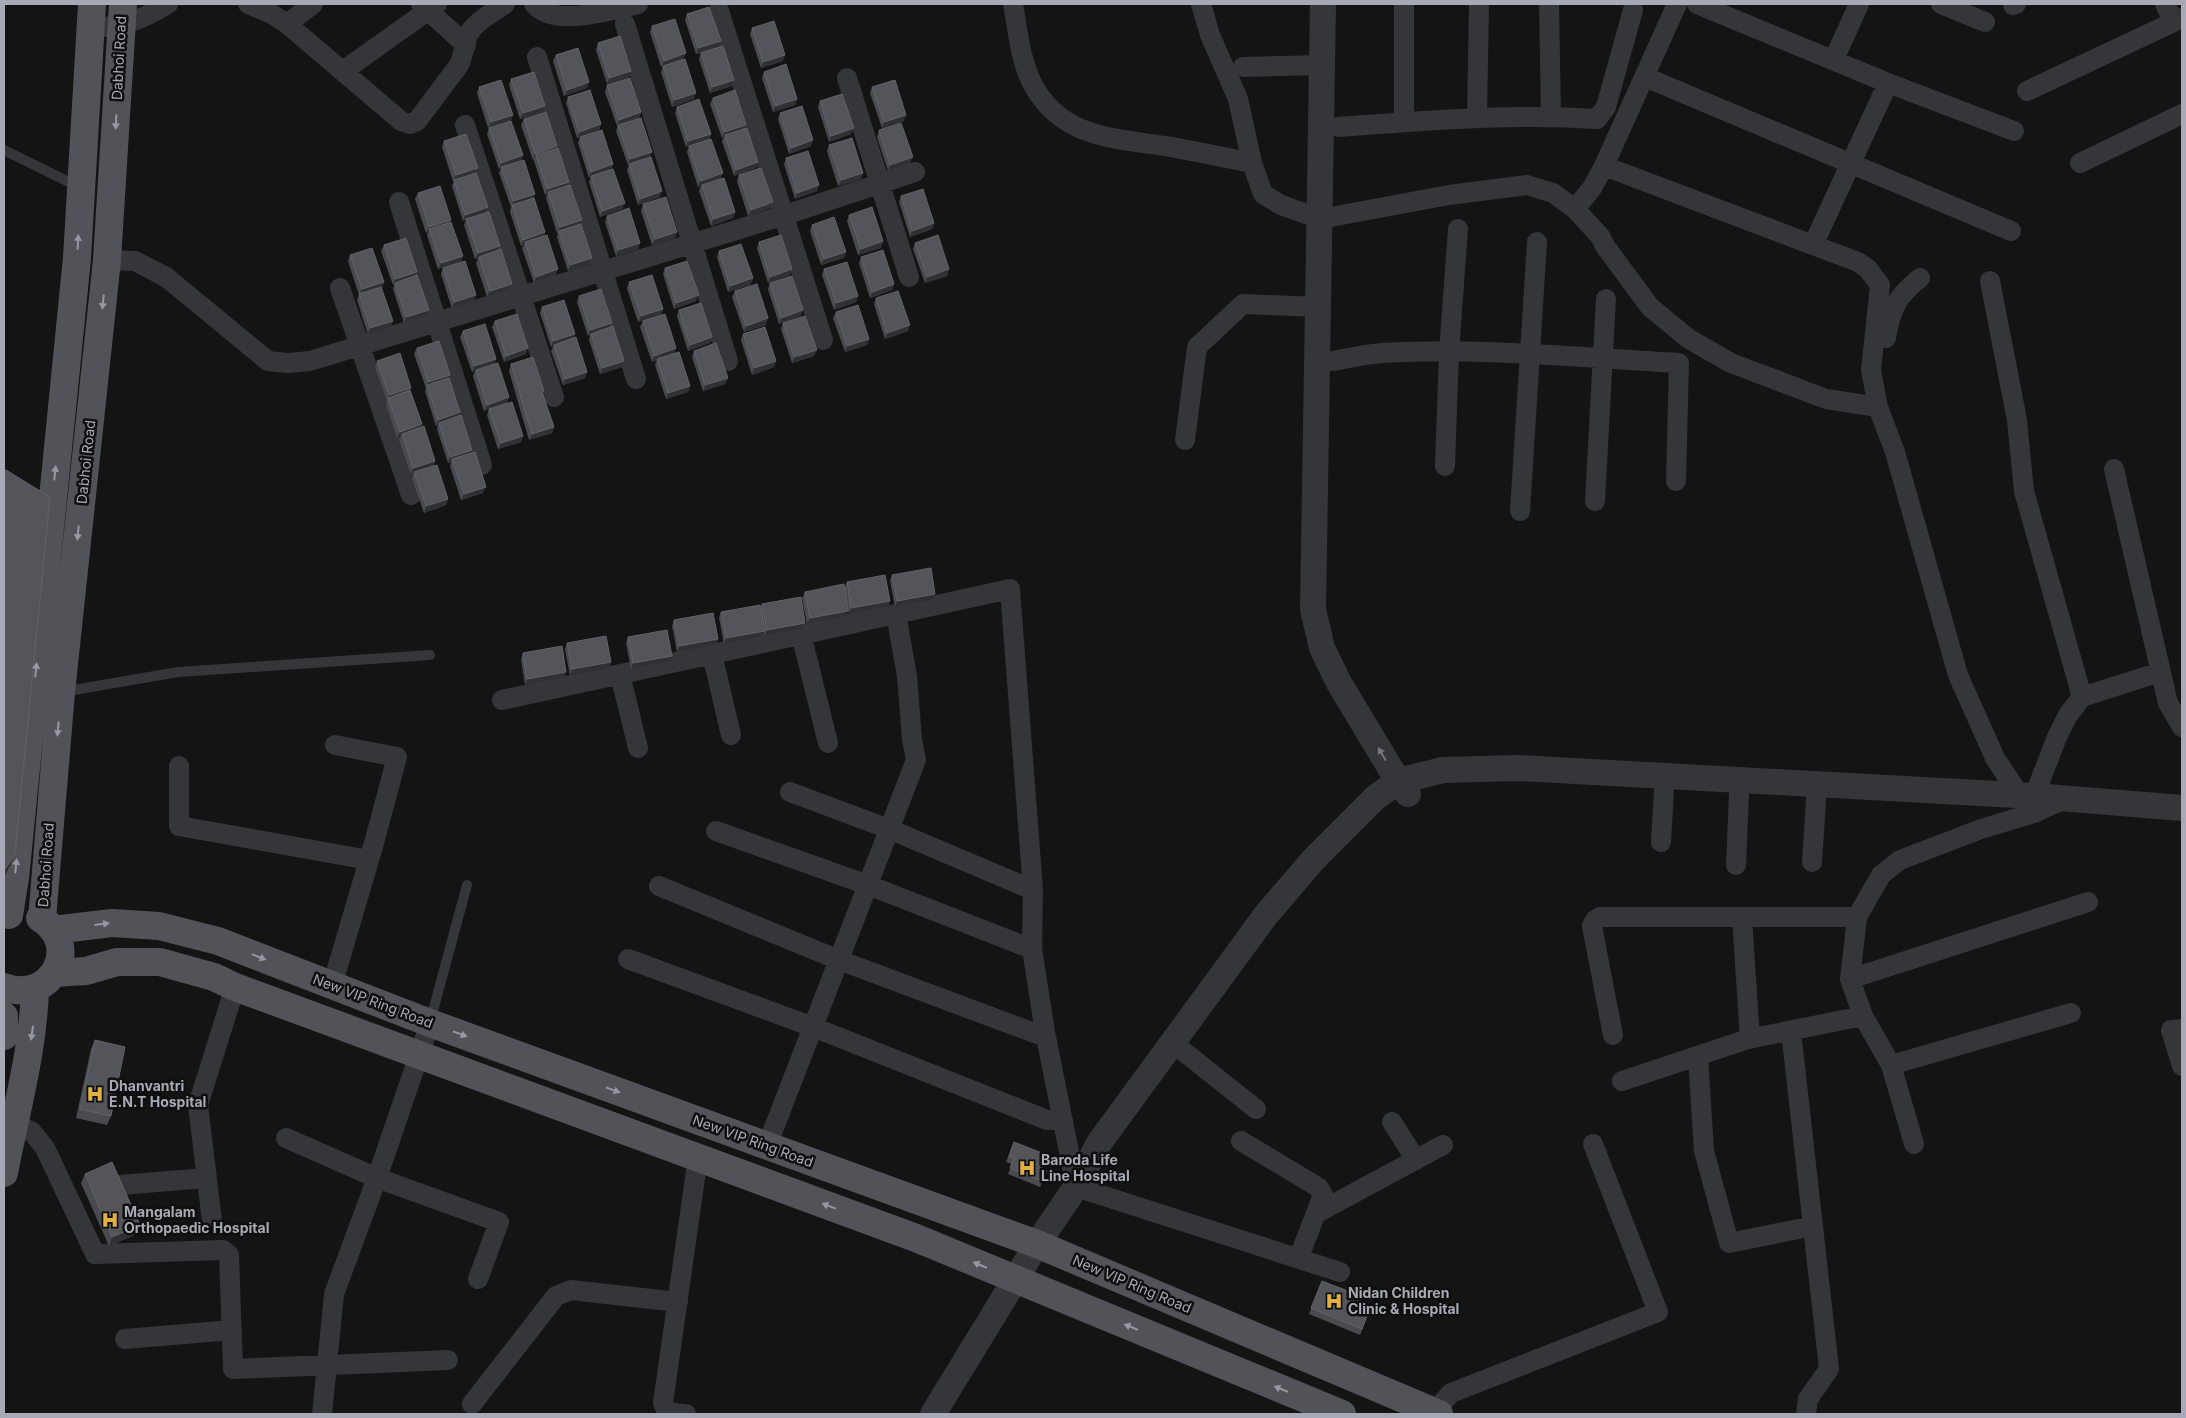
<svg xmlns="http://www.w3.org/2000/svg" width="2186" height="1418" font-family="Inter,sans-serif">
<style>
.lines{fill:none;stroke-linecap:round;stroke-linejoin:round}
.service{stroke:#35363a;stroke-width:10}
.minor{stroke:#35363a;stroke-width:20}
.tertiary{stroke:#35363a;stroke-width:26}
.primary{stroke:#515358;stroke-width:28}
.wall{fill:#4a4b50}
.shaded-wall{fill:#303134}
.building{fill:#54555a;stroke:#616368}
.oneway{fill:#9699a2}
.oneway2{fill:#74767d}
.labels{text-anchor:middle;stroke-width:5;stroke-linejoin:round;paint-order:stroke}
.street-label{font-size:14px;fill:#a7aab4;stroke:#0f0f10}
.poi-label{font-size:14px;font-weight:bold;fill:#a7aab4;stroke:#0f0f10;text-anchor:start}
</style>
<rect width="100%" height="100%" fill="#141415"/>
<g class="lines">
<path class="service" d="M4 150 79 187
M62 692 178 672 430 655
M430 1022 467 885"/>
<path class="minor" d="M248 4 272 14 287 24 401 121 410 124 417 121 459 65C464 55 464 44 468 35 474 22 494 12 505 4
M421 4 466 45
M534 4C553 28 613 10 638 4
M1013 4C1018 31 1020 60 1033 85 1062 138 1113 138 1165 146 1194 151 1223 157 1252 163
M1201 4 1210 35 1238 99 1252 163 1263 194 1281 205 1320 219 1449 195 1527 185 1553 193 1575 209 1600 236 1605 246 1650 307 1689 339 1731 363 1826 399 1878 407 1895 452 1958 675 1995 758 2020 796
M1549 4 1551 116
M1697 4 1888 83 2014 131
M1941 4 1985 22
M2165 4 2174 22
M2013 5 2016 4
M719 11 823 340
M287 24 313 4
M625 24 728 361
M90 28C125 26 138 22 168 4
M537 57 636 379
M1834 59 1859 4
M1243 67 1323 65
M343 71 437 4
M1645 77 2011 231
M847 78 909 277
M2027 91 2182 18
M1477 117 1479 4
M1404 122V4
M465 125 554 397
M1338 127C1425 121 1510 113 1597 119L1606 107 1633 10
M2080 163 2182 114
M1604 166 1858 262 1868 269 1880 285 1871 370 1878 407
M399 202 482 465
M1575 209 1592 188 1604 166 1677 4
M1813 245 1888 83
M107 260 135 261 166 277 268 361 288 363 310 361 785 215 915 172
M1990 281 2017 420 2024 491 2082 697
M340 288 411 495
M1886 338C1891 309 1896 297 1920 278
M1333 361C1349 358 1366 354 1382 353 1481 347 1581 358 1679 363L1676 481
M1185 440 1197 347 1243 304 1319 307
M1445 466 1449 352 1458 229
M2114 469 2168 703 2182 727
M1595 501 1606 299
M1520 511 1537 242
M801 634 828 743
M712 654 731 735
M620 674 638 748
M502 700 1010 589 1033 890 1032 949 1045 1032 1076 1187 1340 1272
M179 766V826L369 860
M790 792 889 829 1033 890
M2030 807 2057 737 2068 715 2082 697 2160 672
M716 831 868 885 1032 949
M1661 842 1664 790
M1812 862 1817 785
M1736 865 1739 794
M659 886 839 960 1037 1034 1045 1032
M1742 917 1750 1039
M628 959 813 1027 1047 1120H1063
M1850 979 2088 902
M332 986 374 843 397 757 335 745
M2182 1029 2171 1030 2182 1066
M1791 1031 1829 1369 1808 1399 1806 1414
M1613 1035 1592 926 1595 920 1600 917H1857
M1183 1051 1256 1109
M1698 1057 1704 1151 1729 1243 1813 1226
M1891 1065 2071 1013
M1622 1081 1748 1039 1863 1016
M1392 1122 1416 1160
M14 1124 32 1132 45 1148 95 1254 223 1250 229 1255 233 1369 448 1360
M286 1138 377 1178 499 1222 478 1279
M1241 1141 1313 1184 1319 1188 1323 1195 1299 1257
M1914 1144 1891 1065 1863 1016 1850 979 1857 917 1881 875 1900 860 1981 829 2034 813 2065 799
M767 1146 916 760 912 739 907 676 896 614
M120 1185 206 1178
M1317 1213 1443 1145
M212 1221 198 1105 235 987
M125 1339 232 1330
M472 1404 556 1296 571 1290 678 1302
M1434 1412 1451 1393 1658 1312 1593 1144
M322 1414 334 1294 377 1178 430 1023
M686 1414C675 1413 667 1414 663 1403L698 1157"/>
<path class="tertiary" d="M1323 4 1313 609 1322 648 1339 683 1398 781 1408 794
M933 1414 1037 1244 1076 1187 1099 1143 1266 915 1314 859 1375 798 1398 781 1443 770 1518 768 2035 796 2182 808"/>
<path class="primary" d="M9 915 15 878 77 258 92 4
M42 919 61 692 107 260 123 4
M53 930 112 923 159 926 218 941 430 1023 1037 1244 1439 1414
M54 973 86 971 117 962H160L214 977 235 987 916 1238 1342 1414
M4 987C52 1005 83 944 40 918
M4 1016V1036
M4 1173C16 1111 33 1052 35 989"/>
</g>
<path class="wall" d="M687 14 721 41 719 47 732 86 710 93 699 59 701 53 696 54 685 20Z
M652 26 683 59 694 99 672 107 661 72 663 66 661 67 650 32Z
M752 28 783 61 761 68 750 34Z
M598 43 631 71 629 77 607 84 596 50Z
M556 55 589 82 587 88 564 96 553 61Z
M764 72 797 99 795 105 773 112 762 78Z
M511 79 545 106 543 112 520 119 509 85Z
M607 85 641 112 639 118 660 197 638 205 627 170 629 165H628L616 131 618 125 617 126 605 92Z
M479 87 511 121 488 128 477 93Z
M872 87 904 121 882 128 870 93Z
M568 97 601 124 599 130 577 138 566 103Z
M713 98 746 125 745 129 758 162 756 168 734 176 722 141 724 137 722 138 710 104Z
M820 101 851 134 829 142 818 107Z
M677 107 711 134 709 140 721 179 735 212 733 218 711 226 699 191 701 185 698 187 687 152 689 146 686 147 675 113Z
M780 113 811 146 789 154 778 119Z
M524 119 556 148 569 182 567 186 582 220 580 224 592 258 590 264 568 271 557 237 558 233H557L546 198 547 195H545L534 161V159L533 160 521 125Z
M489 128 523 155 521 161 545 232 544 236 556 275 534 283 522 248 524 245 521 246 510 212 511 207 499 173 501 168 499 169 487 134Z
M879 130 910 163 888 171 877 137Z
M580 137 613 164 611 169 625 203 622 209 600 217 589 182 591 177 589 178 578 143Z
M444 141 478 168 476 173 488 207 486 213 500 246 498 250 512 284 510 290 487 297 476 263 478 259H475L464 225 466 220 463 221 452 186 454 181H453L442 147Z
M829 145 861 179 838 186 827 151Z
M786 158 817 191 795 199 784 164Z
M739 175 773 202 770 208 748 216 737 181Z
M418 193 450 222 463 256 461 262 438 269 427 235 428 233H426L415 199Z
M901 196 934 223 932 229 910 237 899 202Z
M643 204 677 232 675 238 652 245 641 211Z
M849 215 883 241 881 248 858 255 847 221Z
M607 216 640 243 638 249 616 256 605 222Z
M812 225 844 258 821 265 810 231Z
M759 242 792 269 790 275 768 283 757 248Z
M915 243 949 269 947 276 925 283 913 249Z
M384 245 416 276 429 310 426 316 404 323 393 289 394 285H393L381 251Z
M719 251 753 278 750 285 728 292 717 257Z
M350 255 384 282 382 288 391 327 368 335 357 300 359 295 348 261Z
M861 257 894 284 892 290 870 298 859 263Z
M443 268 476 295 474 301 452 309 441 274Z
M665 268 696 301 674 309 663 274Z
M824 269 858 296 856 302 834 310 822 275Z
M629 282 663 309 661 315 638 322 627 288Z
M770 283 801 316 779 324 768 289Z
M735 291 766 325 744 332 732 297Z
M579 296 612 323 611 327 622 367 600 374 589 340 590 336H588L577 302Z
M876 298 908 331 885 339 874 304Z
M542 307 575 334 574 338 587 372 585 378 563 385 551 351 553 347H551L540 313Z
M679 310 712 337 710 343 688 351 677 316Z
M836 312 869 339 867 345 845 352 833 318Z
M495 321 526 354 504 362 492 327Z
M643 321 676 348 674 353 690 386 688 392 666 399 655 365 657 360 652 362 640 327Z
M783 323 814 356 792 363 781 329Z
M463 331 496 359 494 364 509 397 507 403 523 436 521 442 498 449 487 415 489 409 484 411 473 376 475 371 472 372 460 337Z
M743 334 776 361 774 367 752 375 741 340Z
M417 348 449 378 459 416 483 493 461 500 450 466 451 462 448 463 437 429 438 425 436 426 425 391 426 388 414 354Z
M694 351 728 378 725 384 703 391 692 357Z
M377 361 410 390 422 424 420 427 435 461 433 466 448 499 446 505 424 513 412 478 414 473 411 474 399 440 401 437 397 438 386 404 387 401 375 367Z
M511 364 543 395 554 427 552 433 529 440 509 371Z
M892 575 933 600 895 607 890 581Z
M847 582 888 607 849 614 844 588Z
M805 592 846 617 807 624 802 598Z
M762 604 805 623 803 629 764 636V633L762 637 724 644 719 618 721 612 760 608Z
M674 620 718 639 716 645 677 652 672 626Z
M628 637 670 662 631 669 626 643Z
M567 643 611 662 608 669 570 676 565 649Z
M523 653 564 678 525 685 521 659Z
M95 1040 111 1116 107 1125 76 1118 91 1049Z
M1014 1142 1042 1169 1047 1171 1040 1187 1008 1174 1012 1164 1006 1162Z
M85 1174 137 1234 109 1246 81 1183Z
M1322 1281 1357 1306 1369 1311 1360 1335 1309 1314Z"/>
<path class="shaded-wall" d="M721 41 719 47 696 54 698 48Z
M686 53 683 59 661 67 664 61Z
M785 55 783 61 761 68 763 62Z
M631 71 629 77 607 84 609 78Z
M734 80 732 86 710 93 712 87Z
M589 82 587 88 564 96 567 90Z
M696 93 694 99 672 107 674 100Z
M797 99 795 105 773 112 775 106Z
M545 106 543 112 520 119 523 113Z
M641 112 639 118 617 126 619 120Z
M513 115 511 121 488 128 491 122Z
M906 115 904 121 882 128 884 122Z
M601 124 599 130 577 138 579 132Z
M746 125 744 131 725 135 724 137 722 138 724 132Z
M854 128 851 134 829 142 831 136Z
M711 134 709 140 686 147 688 141Z
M813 140 811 146 789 154 791 148Z
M557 146 555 152 536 155 534 159 533 160 535 154Z
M652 152 650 158 628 165 630 159Z
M523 155 521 161 499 169 501 163Z
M913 157 910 163 888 171 890 165Z
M758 162 756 168 734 176 736 170Z
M613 164 611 170 589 178 591 172Z
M478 168 475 174 453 181 456 175Z
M723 173 720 179 698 187 700 181Z
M863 173 861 179 838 186 841 180Z
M569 182 567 188 548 192 547 195H545L547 189Z
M819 185 817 191 795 199 797 193Z
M662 191 660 197 638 205 640 199Z
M535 194 533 200 512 205 511 208 513 201Z
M773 202 770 208 748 216 751 210Z
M625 203 622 209 600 217 602 211Z
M488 207 485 213 463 221 465 215Z
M735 212 733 218 711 226 713 219Z
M451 220 448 226 429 229 428 233H426L429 227Z
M582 220 579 226 559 231 557 233 560 227Z
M934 223 932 229 910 237 912 231Z
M545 232 543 238 525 242 524 245 521 246 523 240Z
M677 232 675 238 652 245 655 239Z
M883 241 881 248 858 255 861 249Z
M640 243 638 249 616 256 618 250Z
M500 246 497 252 479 257 478 259H475L478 253Z
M846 252 844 258 821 265 824 259Z
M463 256 461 262 438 269 441 263Z
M592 258 590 264 568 271 570 265Z
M558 269 556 275 534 283 536 277Z
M792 269 790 275 768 283 770 277Z
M949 269 947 276 925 283 927 277Z
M417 272 415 278 395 283 394 285H393L395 279Z
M753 278 750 285 728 292 730 286Z
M384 282 382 288 359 296 362 289Z
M512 284 510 290 487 297 490 291Z
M894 284 892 290 870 298 872 292Z
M476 295 474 301 452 309 454 302Z
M699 295 696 301 674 309 676 303Z
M858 296 856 302 834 310 836 303Z
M663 309 661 315 638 322 641 316Z
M429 310 426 316 404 323 406 317Z
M803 310 801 316 779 324 781 318Z
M768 318 766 325 744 332 746 326Z
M393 321 391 327 368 335 370 328Z
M612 323 610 329 591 334 590 336H588L590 330Z
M910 325 908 331 885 339 887 333Z
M575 334 573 340 554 345 553 347H551L553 341Z
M712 337 710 343 688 351 690 345Z
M869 339 867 345 845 352 847 346Z
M528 348 526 354 504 362 506 356Z
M676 348 674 354 652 362 654 356Z
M817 350 814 356 792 363 794 357Z
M496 359 494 365 472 372 474 366Z
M624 361 622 367 600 374 602 368Z
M776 361 774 367 752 375 754 368Z
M587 372 585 378 563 385 565 379Z
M450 375 448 381 427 385 428 382Z
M728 378 725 384 703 391 705 385Z
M690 386 688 392 666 399 668 393Z
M411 388 409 394 388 398 387 401 389 395Z
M509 397 507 403 484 411 487 405Z
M460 412 458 418 439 423 438 425 436 426 438 420Z
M422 424 419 431 402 434 401 437 397 438 400 432Z
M554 427 552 433 529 440 532 434Z
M523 436 521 442 498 449 501 443Z
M472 450 470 456 452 459 451 462 448 463 450 457Z
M435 461 433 467 411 474 413 468Z
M486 487 483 493 461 500 464 494Z
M448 499 446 505 424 513 426 506Z
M935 594 933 600 895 607 897 601Z
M890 601 888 607 849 614 851 608Z
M848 611 846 617 807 624 810 618Z
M805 623 803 629 764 636 767 630Z
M765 631 762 637 724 644 726 638Z
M718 639 716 645 677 652 679 646Z
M672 656 670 662 631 669 633 663Z
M611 662 608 669 570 676 572 669Z
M566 672 564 678 525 685 527 679Z
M15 854 10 866 4 877 6 868Z
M140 1225 137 1234 109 1246 112 1237Z"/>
<path class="building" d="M709 7 721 41 698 48 687 14Z
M675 19 686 53 664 61 652 26Z
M774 21 785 55 763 62 752 28Z
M620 36 631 71 609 78 598 43Z
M723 46 734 80 712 87 701 53Z
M578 48 589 82 567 90 556 55Z
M685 59 696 93 674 100 663 66Z
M786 64 797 99 775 106 764 72Z
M534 72 545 106 523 113 511 79Z
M630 78 641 112 619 120 607 85Z
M501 80 513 115 491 122 479 87Z
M895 80 906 115 884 122 872 87Z
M590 90 601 124 579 132 568 97Z
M735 90 746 125 724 132 713 98Z
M842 94 854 128 831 136 820 101Z
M699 99 711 134 688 141 677 107Z
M802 106 813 140 791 148 780 113Z
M546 112 557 146 535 154 524 119Z
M641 118 652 152 630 159 618 125Z
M511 121 523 155 501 163 489 128Z
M901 123 913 157 890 165 879 130Z
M747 128 758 162 736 170 725 135Z
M602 130 613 164 591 172 580 137Z
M466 134 478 168 456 175 444 141Z
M852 138 863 173 841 180 829 145Z
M711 139 723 173 700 181 689 146Z
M558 148 569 182 547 189 536 155Z
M808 151 819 185 797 193 786 158Z
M651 157 662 191 640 199 629 164Z
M524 160 535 194 513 201 501 167Z
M761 168 773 202 751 210 739 175Z
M613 169 625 203 602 211 591 176Z
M476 173 488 207 465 215 454 180Z
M724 178 735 212 713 219 702 185Z
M570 185 582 220 560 227 548 192Z
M440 186 451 220 429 227 418 193Z
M923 189 934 223 912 231 901 196Z
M666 197 677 232 655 239 643 204Z
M534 198 545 232 523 240 512 205Z
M872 207 883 241 861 249 849 215Z
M629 208 640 243 618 250 607 216Z
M489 212 500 246 478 253 466 219Z
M834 217 846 252 824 259 812 225Z
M451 222 463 256 441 263 429 229Z
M581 224 592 258 570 265 559 231Z
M547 235 558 269 536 277 525 242Z
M781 235 792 269 770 277 759 242Z
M938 235 949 269 927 277 915 243Z
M406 238 417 272 395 279 384 245Z
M741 244 753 278 730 286 719 251Z
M372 248 384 282 362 289 350 255Z
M501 249 512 284 490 291 479 257Z
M883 250 894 284 872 292 861 257Z
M465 261 476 295 454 302 443 268Z
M687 261 699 295 676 303 665 268Z
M847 262 858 296 836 303 824 269Z
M417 275 429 310 406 317 395 283Z
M652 275 663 309 641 316 629 282Z
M792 276 803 310 781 318 770 283Z
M757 284 768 318 746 326 735 291Z
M381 287 393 321 370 328 359 294Z
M601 289 612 323 590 330 579 296Z
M898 291 910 325 887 333 876 298Z
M564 300 575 334 553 341 542 307Z
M701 303 712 337 690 345 679 310Z
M858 305 869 339 847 346 836 312Z
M517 314 528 348 506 356 495 321Z
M665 314 676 348 654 356 643 321Z
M805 316 817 350 794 357 783 323Z
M485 324 496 359 474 366 463 331Z
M613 326 624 361 602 368 591 334Z
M765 327 776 361 754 368 743 334Z
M576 337 587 372 565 379 554 345Z
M439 341 450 375 428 382 417 348Z
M716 343 728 378 705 385 694 351Z
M679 352 690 386 668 393 657 359Z
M400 353 411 388 389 395 377 361Z
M533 357 544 391 542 392 554 427 532 434 511 364Z
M498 363 509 397 487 405 476 370Z
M449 378 460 412 438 420 427 385Z
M410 390 422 424 400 432 388 398Z
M512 402 523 436 501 443 489 409Z
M461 415 472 450 450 457 439 423Z
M424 426 435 461 413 468 402 434Z
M475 452 486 487 464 494 452 459Z
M437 465 448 499 426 506 414 472Z
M6 470 50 497 15 854 6 868H4V471Z
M931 568 935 594 897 601 892 575Z
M885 575 890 601 851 608 847 582Z
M844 584 848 611 810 618 805 592Z
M801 597 805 623 767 630 762 604Z
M760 605 765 631 726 638 721 612Z
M713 613 718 639 679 646 674 620Z
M667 630 672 656 633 663 628 637Z
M606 636 611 662 572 669 567 643Z
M562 646 566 672 527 679 523 653Z
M95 1040 125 1047 111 1116 80 1109Z
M1014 1142 1047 1155 1042 1169 1047 1171 1042 1181 1010 1168 1014 1158 1009 1156Z
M112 1162 140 1225 112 1237 85 1174Z
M1322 1281 1361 1296 1357 1306 1369 1311 1362 1329 1311 1308Z"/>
<defs><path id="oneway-solid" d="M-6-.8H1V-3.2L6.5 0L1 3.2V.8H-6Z" transform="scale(1.25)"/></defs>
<g class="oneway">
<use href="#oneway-solid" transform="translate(116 122) rotate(93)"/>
<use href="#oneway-solid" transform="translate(78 242) rotate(-87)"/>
<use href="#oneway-solid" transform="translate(103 302) rotate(96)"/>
<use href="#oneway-solid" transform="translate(55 473) rotate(-84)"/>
<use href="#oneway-solid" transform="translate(78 533) rotate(96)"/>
<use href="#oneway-solid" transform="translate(36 670) rotate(-84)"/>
<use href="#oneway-solid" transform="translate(58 729) rotate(95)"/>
<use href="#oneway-solid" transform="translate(16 866) rotate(-84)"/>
<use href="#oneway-solid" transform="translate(102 924) rotate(-7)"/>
<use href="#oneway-solid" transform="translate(259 957) rotate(22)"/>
<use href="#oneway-solid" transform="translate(32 1033) rotate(98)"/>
<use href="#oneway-solid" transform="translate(460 1034) rotate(20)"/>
<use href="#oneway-solid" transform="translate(613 1090) rotate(20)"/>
<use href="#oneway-solid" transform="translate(829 1206) rotate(-160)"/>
<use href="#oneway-solid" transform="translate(980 1265) rotate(-157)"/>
<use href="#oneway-solid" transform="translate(1131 1327) rotate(-158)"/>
<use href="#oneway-solid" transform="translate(1281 1389) rotate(-158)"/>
</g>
<use class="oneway2" href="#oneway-solid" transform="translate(1382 754) rotate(-121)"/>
<defs>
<g id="hospital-bare" transform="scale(1.35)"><path d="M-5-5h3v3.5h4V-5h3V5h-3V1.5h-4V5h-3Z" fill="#e1b040" stroke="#0f0f10" stroke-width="2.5" paint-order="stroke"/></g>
</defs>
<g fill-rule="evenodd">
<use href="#hospital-bare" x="95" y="1094"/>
<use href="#hospital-bare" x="1027" y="1168"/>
<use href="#hospital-bare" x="110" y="1220"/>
<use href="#hospital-bare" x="1334" y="1301"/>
</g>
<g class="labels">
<g class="street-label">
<text transform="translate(119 58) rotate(-87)" y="5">Dabhoi Road</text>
<text transform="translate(86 462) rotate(-84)" y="5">Dabhoi Road</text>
<text transform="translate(46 865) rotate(-86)" y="5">Dabhoi Road</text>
<text transform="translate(373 1001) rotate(21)" y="5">New VIP Ring Road</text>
<text transform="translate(753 1141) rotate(20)" y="5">New VIP Ring Road</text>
<text transform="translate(1132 1284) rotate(23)" y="5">New VIP Ring Road</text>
</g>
<g class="poi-label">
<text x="109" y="1091">Dhanvantri<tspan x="109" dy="16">E.N.T Hospital</tspan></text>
<text x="1041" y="1165">Baroda Life<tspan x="1041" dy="16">Line Hospital</tspan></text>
<text x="124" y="1217">Mangalam<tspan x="124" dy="16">Orthopaedic Hospital</tspan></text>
<text x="1348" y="1298">Nidan Children<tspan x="1348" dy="16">Clinic &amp; Hospital</tspan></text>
</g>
</g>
<rect width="2186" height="1418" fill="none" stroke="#a7aab4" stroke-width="10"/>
</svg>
